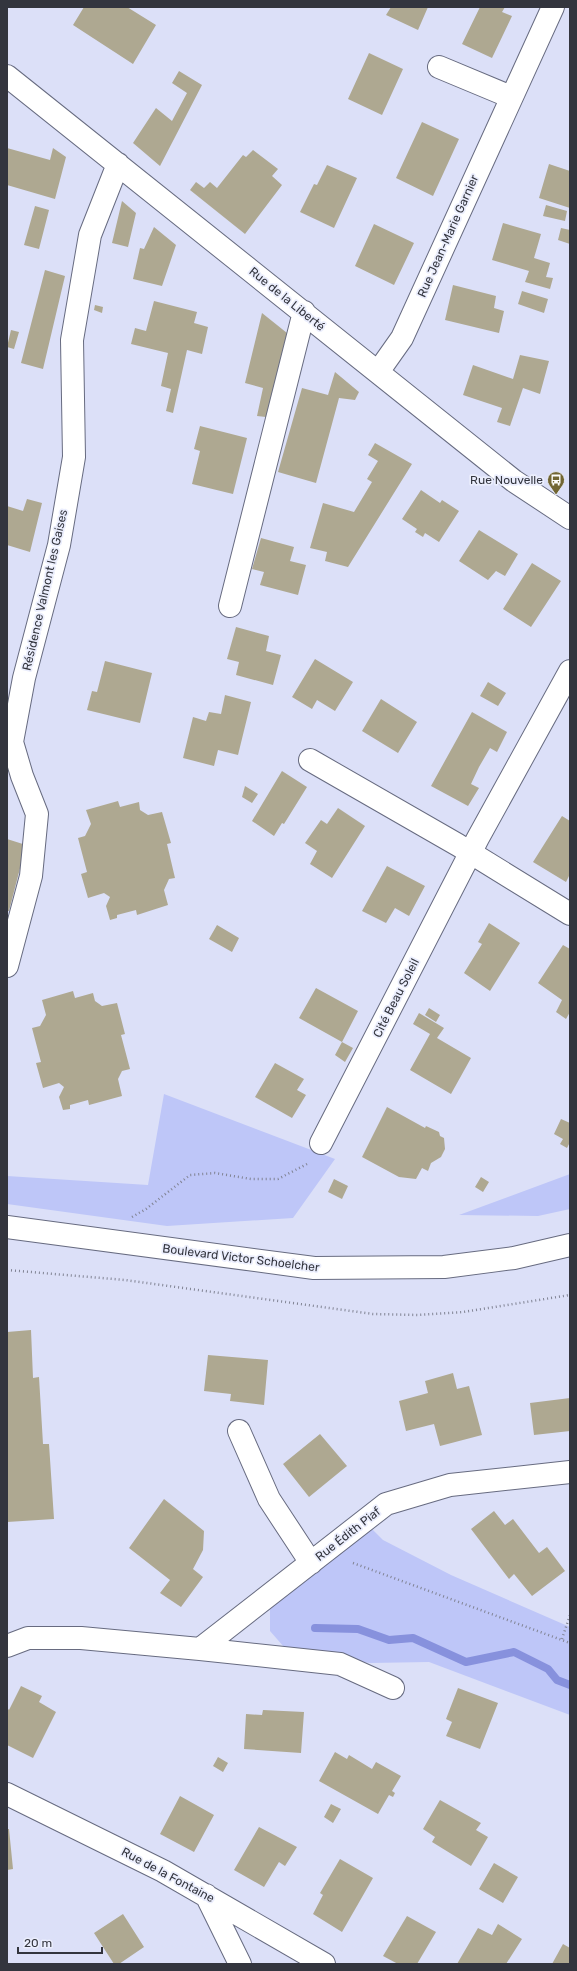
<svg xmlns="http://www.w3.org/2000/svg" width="577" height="1971" font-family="Rubik,sans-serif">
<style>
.green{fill:#bec6f8}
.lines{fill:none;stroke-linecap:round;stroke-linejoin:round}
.stream{stroke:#8791dd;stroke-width:8}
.building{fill:#aea891}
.minor-casing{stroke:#676b80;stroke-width:24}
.path{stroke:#808393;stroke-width:2.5;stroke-dasharray:1 3;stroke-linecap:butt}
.minor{stroke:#fff;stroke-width:22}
.labels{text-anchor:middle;stroke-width:3.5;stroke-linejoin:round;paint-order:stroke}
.street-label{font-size:12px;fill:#33353e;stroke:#ebeefd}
.poi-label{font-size:12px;fill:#33353e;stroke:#ebeefd;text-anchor:end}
</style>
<rect width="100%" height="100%" fill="#dce0f8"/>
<path class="green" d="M164 1094 335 1159 293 1218 167 1226 7 1204V1176L148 1185Z
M570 1174V1209L538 1216 459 1215Z
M371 1528 383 1540 451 1575 570 1627V1715L429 1662 370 1663 313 1654 284 1647 270 1631V1608Z"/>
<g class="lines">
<path class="stream" d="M315 1628 358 1629 389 1640 413 1638 466 1662 514 1652 548 1669 557 1680 570 1685"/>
</g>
<path class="building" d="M84 7H127L156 25 133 64 73 25Z
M391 7H428L418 30 386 15Z
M480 7H505L502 12 512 16 492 58 462 44Z
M369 53 403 69 382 115 348 99Z
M179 71 202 85 160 166 133 143 156 108 172 121 187 93 172 83Z
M422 122 459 139 433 196 396 178Z
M7 148 50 160 53 148 66 157 55 199 7 185Z
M253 150 278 169 272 176 282 185 245 234 190 190 196 182 204 188 210 182 217 188 243 155 246 157Z
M549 164 570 171V208L539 198Z
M327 165 357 178 334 228 300 212 314 184 317 185Z
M122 201 136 213 128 247 112 243Z
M546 205 567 211 565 221 543 216Z
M35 206 49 210 39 249 24 245Z
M503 223 541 234 534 258 550 263 546 277 553 278 550 289 525 282 529 271 492 260Z
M374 224 414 243 394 285 355 266Z
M154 227 176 245 162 286 133 279 140 248 144 249Z
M561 228 570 230V244L558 240Z
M45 270 65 276 43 369 21 363Z
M453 285 496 296 494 308 504 311 499 333 445 320Z
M522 291 548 299 544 313 518 304Z
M154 301 197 312 194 323 208 327 202 354 187 350 173 413 166 411 171 389 161 386 168 353 131 344 135 328 146 331Z
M95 305 103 307 102 313 94 310Z
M262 313 287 333 266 417 257 416 263 388 245 383Z
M11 330 19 332 14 349 7 347Z
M520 355 549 361 540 394 523 388 510 426 497 422 502 408 463 395 473 365 513 379Z
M335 372 359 392 355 400 339 398 316 483 278 472 302 388 328 395Z
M200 426 247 438 233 494 192 484 200 451 194 449Z
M375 443 412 464 348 567 325 561 327 552 310 548 323 503 354 512 372 482 367 479 378 461 368 455Z
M421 490 440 503 442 500 459 511 439 542 425 533 423 537 415 532 417 529 402 519Z
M27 499 42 503 30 552 7 545V506L23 511Z
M479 530 518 554 505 576 496 571 488 580 459 561Z
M261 538 294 547 290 561 306 565 298 595 260 585 264 572 252 569Z
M532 563 561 581 531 627 503 609Z
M236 627 269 636 266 651 281 655 273 685 236 675 239 662 227 659Z
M315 659 353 682 335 711 317 700 312 709 292 697Z
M105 661 152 673 140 723 87 710 92 691 97 692Z
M488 682 506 693 498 706 480 696Z
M225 695 251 702 238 755 218 750 214 766 183 758 193 717 206 721 209 712 221 714Z
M381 699 417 722 398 753 362 731Z
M472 712 507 732 497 752 490 748 479 767 471 784 479 788 468 806 431 786Z
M282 771 307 787 284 824 282 823 274 836 252 821Z
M245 786 258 794 252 803 242 797Z
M118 801 120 807 139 802 140 810 148 815 162 812 171 843 167 844 175 878 169 879 164 890 168 905 137 915 136 910 117 915V918L110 920 106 906 110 897 104 893 88 898 81 874 87 872 78 838 85 836 91 824 86 810Z
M338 808 365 826 332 878 310 864 317 851 305 843 321 820 327 824Z
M562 816 570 821V874L566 882 533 862Z
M7 839 26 845 9 911H7Z
M387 866 425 886 409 916 395 908 386 923 362 911Z
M489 923 520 943 490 991 464 973 482 944 478 942Z
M217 925 239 938 232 952 209 939Z
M563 945 570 949V1012L566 1019 556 1012 562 1000 538 983Z
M316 988 358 1011 342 1042 353 1048 345 1062 335 1055 342 1042 299 1018Z
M73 991 75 998 93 993 95 1001 102 1006 117 1003 125 1034 121 1035 130 1069 122 1071 118 1079 122 1096 89 1105 88 1100 70 1105V1109L63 1110 59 1097 64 1087 59 1083 43 1088 36 1063 41 1062 32 1028 40 1026 46 1015 42 1000Z
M429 1008 440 1015 436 1022 425 1015Z
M419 1013 444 1028 437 1038 471 1058 451 1094 410 1070 430 1034 413 1024Z
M275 1063 304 1079 297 1090 306 1095 292 1118 255 1097Z
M387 1107 425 1128 426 1126 439 1132 440 1136 444 1138 445 1149 441 1157 431 1163 428 1171 422 1168 416 1179 399 1177 362 1157Z
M561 1119 570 1123V1142L567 1148 560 1144 563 1139 554 1134Z
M481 1177 489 1182 483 1192 475 1187Z
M334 1179 348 1186 342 1199 328 1192Z
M31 1330 33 1378 39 1377 43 1444H49L54 1519 7 1522V1332Z
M208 1355 268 1360 264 1405 230 1401 231 1394 204 1391Z
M453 1373 457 1389 469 1386 482 1435 440 1446 434 1424 406 1431 399 1401 428 1393 425 1381Z
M570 1398V1431L534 1435 530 1403Z
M320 1434 347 1466 309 1497 283 1464Z
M164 1499 204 1531 203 1550 193 1569 203 1577 181 1607 160 1593 170 1580 129 1548Z
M494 1511 505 1525 513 1519 539 1553 547 1547 565 1571 532 1596 514 1574 509 1579 471 1529Z
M21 1686 42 1696 39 1702 56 1712 33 1758 7 1745V1708L9 1710Z
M458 1688 498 1703 480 1749 446 1736 452 1722 446 1719Z
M263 1710 304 1712 301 1753 244 1749 246 1714 262 1715Z
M335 1752 347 1759 349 1755 372 1769 376 1762 401 1776 392 1791 395 1793 393 1797 389 1795 378 1814 319 1781Z
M218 1757 228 1763 223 1772 213 1766Z
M180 1796 214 1815 194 1852 160 1834Z
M440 1800 481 1823 476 1830 488 1837 471 1866 432 1842 435 1837 423 1829Z
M331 1804 341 1809 333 1823 324 1817Z
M259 1827 297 1847 285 1866 279 1862 264 1887 234 1870Z
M7 1829H9L13 1869 7 1870Z
M340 1859 373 1878 342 1932 313 1914 323 1895 320 1893Z
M494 1863 518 1877 503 1903 479 1889Z
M123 1914 144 1947 119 1964H114L94 1933Z
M407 1916 436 1932 417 1964H398L383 1956Z
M498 1924 522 1939 506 1964H457L478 1928 492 1935Z
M563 1944 570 1948V1964H552Z"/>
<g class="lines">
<g class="minor-casing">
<path id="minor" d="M439 67 511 97
M7 76 514 481 570 518
M378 372 402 338 553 7
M230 606 304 312
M310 760 458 845 570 914
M7 966 31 876 37 814 22 776 12 742 24 678 59 545 74 457 72 340 90 235 118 164
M321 1143 478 838 570 671
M7 1227 314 1268 444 1267 514 1258 570 1245
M239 1431 269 1499 311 1563
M7 1646 28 1638H81L200 1649 386 1504 450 1485 570 1472
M200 1649 340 1664 393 1688
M7 1794 163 1871 324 1964
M206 1895 240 1964"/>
</g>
<path class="path" d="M132 1217 146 1209 190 1175 215 1173 251 1179H278L307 1164
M7 1270 125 1280 373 1314 418 1315 463 1312 570 1295
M353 1563 570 1643
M562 1639 570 1615"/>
<use href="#minor" class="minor"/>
</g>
<defs>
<g id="bus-pin" transform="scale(0.9)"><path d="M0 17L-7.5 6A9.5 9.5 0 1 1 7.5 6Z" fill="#726633" stroke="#ebeefd"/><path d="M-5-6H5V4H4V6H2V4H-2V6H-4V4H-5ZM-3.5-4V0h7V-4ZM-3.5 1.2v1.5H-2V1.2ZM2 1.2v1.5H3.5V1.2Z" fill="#fff"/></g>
</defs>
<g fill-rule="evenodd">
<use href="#bus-pin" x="556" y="480"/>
</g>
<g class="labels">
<g class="street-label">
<text transform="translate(448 236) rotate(-66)" y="4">Rue Jean-Marie Garnier</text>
<text transform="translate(287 299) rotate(39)" y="4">Rue de la Liberté</text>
<text transform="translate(45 590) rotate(-77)" y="4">Résidence Valmont les Gaises</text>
<text transform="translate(396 998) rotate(-63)" y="4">Cité Beau Soleil</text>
<text transform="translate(241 1258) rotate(7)" y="4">Boulevard Victor Schoelcher</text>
<text transform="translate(348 1534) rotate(-38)" y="4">Rue Édith Piaf</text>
<text transform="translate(168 1875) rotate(28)" y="4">Rue de la Fontaine</text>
</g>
<g class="poi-label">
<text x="543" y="484">Rue Nouvelle</text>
</g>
</g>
<rect width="577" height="1971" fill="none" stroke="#33353e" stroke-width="16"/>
<path d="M18 1947v6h84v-6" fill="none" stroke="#33353e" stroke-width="2"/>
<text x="24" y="1947" font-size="12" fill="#33353e" stroke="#ebeefd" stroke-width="3" paint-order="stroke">20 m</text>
</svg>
